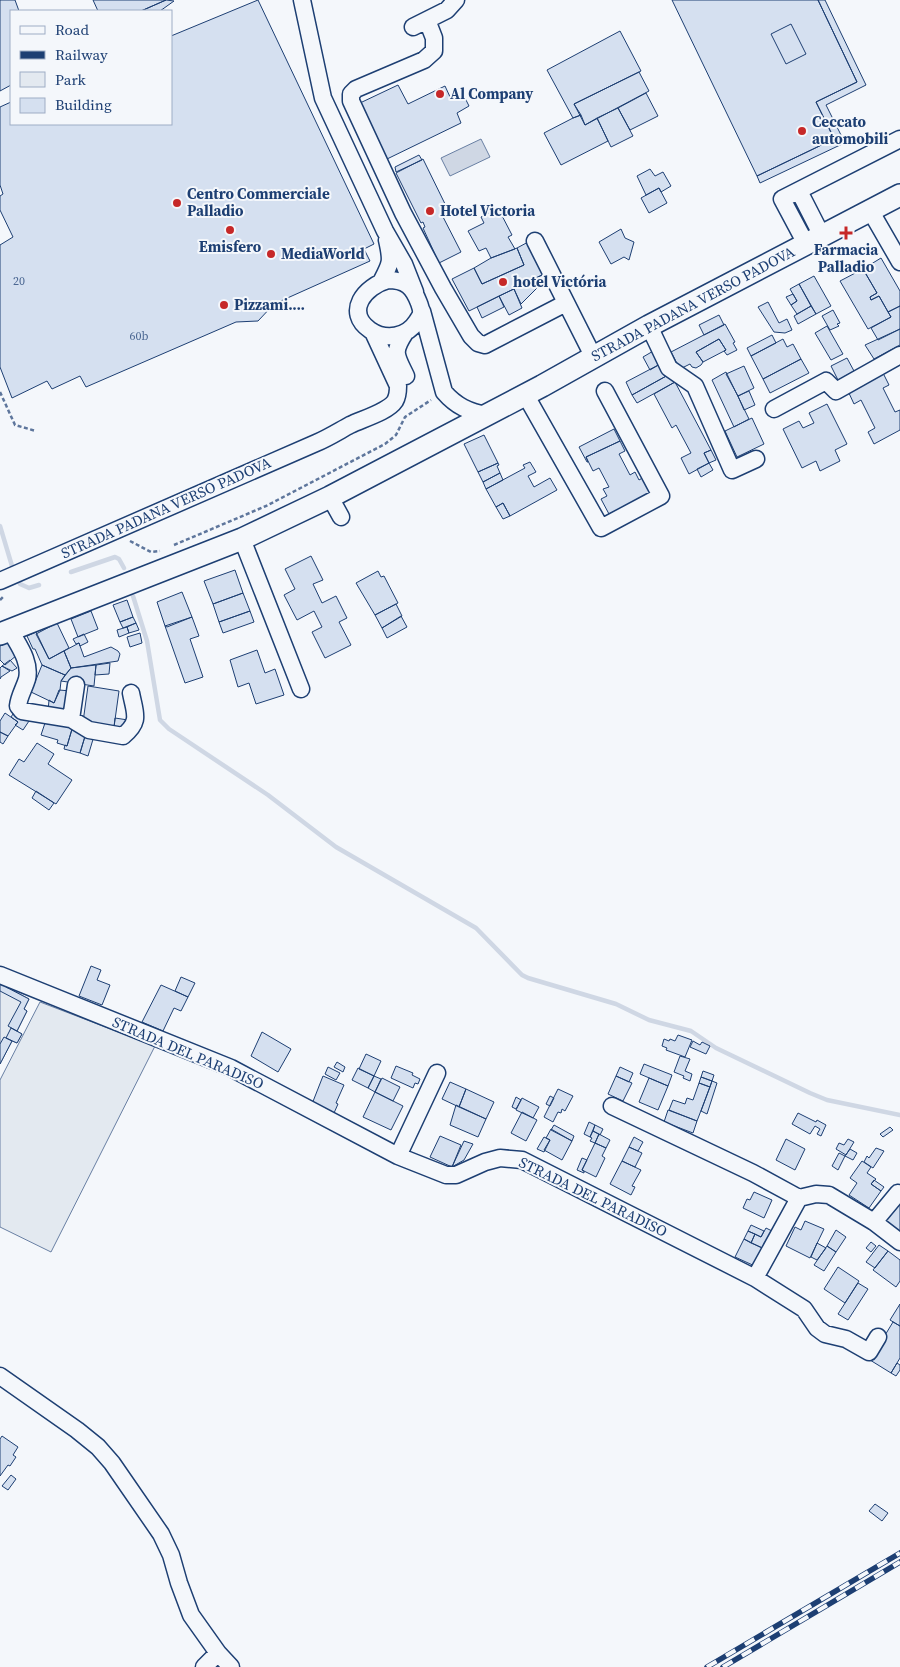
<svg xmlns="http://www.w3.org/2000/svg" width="900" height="1667" font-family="'Source Serif 4',serif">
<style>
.green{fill:#e3e9f0;stroke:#687fa3}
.water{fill:#cfd7e4;stroke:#687fa3}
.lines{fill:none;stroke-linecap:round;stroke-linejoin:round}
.stream{stroke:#cfd7e4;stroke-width:4.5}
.building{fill:#d5e0f0;stroke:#1d3f73}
.minor-casing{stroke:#1d3f73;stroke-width:19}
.major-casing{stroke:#1d3f73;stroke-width:24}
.path{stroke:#5e769c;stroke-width:2.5;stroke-dasharray:4 2.5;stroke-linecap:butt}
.minor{stroke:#f4f7fb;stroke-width:16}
.major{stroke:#f4f7fb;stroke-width:21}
.rail-casing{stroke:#1d3f73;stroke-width:5.5}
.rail{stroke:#f4f7fb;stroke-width:4;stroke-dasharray:11;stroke-linecap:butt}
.poi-dot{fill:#c62828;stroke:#f4f7fb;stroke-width:2}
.labels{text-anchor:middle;stroke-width:4;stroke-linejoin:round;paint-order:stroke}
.number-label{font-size:12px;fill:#4b6792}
.poi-label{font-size:15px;font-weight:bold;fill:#1d3f73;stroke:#f4f7fb;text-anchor:start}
.street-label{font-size:15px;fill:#1d3f73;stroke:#f4f7fb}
</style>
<rect width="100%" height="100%" fill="#f4f7fb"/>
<path class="green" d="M0 983 7 985V987L29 999 24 1009 27 1011 17 1031 22 1034 17 1043 12 1041 0 1064Z
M40 1002 155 1046 51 1252 0 1227V1080Z"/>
<path class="water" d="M481 139 490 157 450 176 441 158Z"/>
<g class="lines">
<path class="stream" d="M0 526 12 566
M71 572 115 557 119 559 124 568
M20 584 29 588 39 585
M133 596 147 641 160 720 169 729 268 795 336 847 476 928 522 975 528 978 616 1004 649 1020 691 1031 716 1048 810 1093 827 1100 900 1115"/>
</g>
<path class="building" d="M0 0H15L19 11H11V85L0 91Z
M93 0H166L141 11H98Z
M166 0 174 1 160 11H141Z
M258 0 374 244 364 249 370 261 274 304 258 321 236 322 86 387 80 376 52 389 47 381 12 398 0 367V245L13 237 0 210V196L3 194 0 185V107L11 102V124H171V36Z
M672 0H818L857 82 816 102 834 139 757 176Z
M818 0H825L866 85 826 105 845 143 838 146 816 102 857 82Z
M791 24 806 54 786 64 771 34Z
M620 31 641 71 574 104 581 115 573 118 547 70Z
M639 72 649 91 585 125 574 104Z
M398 85 408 104 445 86 451 99 463 94 469 106 457 113 461 123 387 159 360 103Z
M646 93 658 116 630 130 618 108Z
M618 108 633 136 611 147 597 118Z
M581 115 585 125 597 118 608 141 561 165 544 133 573 118Z
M834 139 838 146 760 183 757 176Z
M419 155 422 160 396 172 395 167Z
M423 159 448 210 441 213 461 252 439 263 423 228 425 227 423 222 421 223 396 173Z
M650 169 655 176 663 172 671 186 661 192 659 188 646 195 637 176Z
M659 188 667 203 649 213 641 198Z
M498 208 512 235 508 237 515 249 491 258 486 248 479 251 468 231 484 223 481 217Z
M621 229 625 238 634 242 629 260 624 257 611 264 599 242Z
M530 241 546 273 469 311 452 279 474 268 482 284 524 265 517 248Z
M517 248 524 265 482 284 474 268 491 258Z
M881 258 900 291V306L888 312 879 296 871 300 870 297 877 293 863 269Z
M863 269 877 293 870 297 871 300 879 296 891 317 868 329 840 281Z
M546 273 548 277 521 304 514 289Z
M814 276 831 306 816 314 799 284Z
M799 284 811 306 797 314 791 305 797 301 790 289Z
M514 289 522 308 509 315 499 296Z
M793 294 797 301 791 305 786 297Z
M499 296 504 307 482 318 477 307Z
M768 302 779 323 787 319 792 330 785 333 774 332 758 307Z
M811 306 816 314 798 324 794 316Z
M900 306V329L878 340 871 328 891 317 888 312Z
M833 310 840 323 837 324 839 326 830 330 822 316Z
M719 315 724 325 704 335 699 325Z
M725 324 735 342 733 343 737 350 727 355 724 351 726 350 719 339 696 352 703 362 701 365 696 368 692 367 690 364 680 369 671 352Z
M827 326 843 354 831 360 815 333Z
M900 329V345L874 359 865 345Z
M772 335 776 343 751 356 747 348Z
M719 339 726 350 703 362 696 352Z
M783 339 787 347 793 344 801 359 763 379 751 356Z
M655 350 662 363 650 370 643 357Z
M847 358 854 371 838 380 831 366Z
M801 359 809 373 770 393 763 379Z
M662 363 668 375 632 395 626 382Z
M744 366 754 388 738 396 726 374Z
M726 372 749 419 734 427 712 380Z
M883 373 889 385 883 388 895 412 900 410V430L874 444 868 432 875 428 861 400 854 404 848 391Z
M670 374 675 382 637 403 632 395Z
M675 382 711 450 704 453 709 463 689 474 681 458 691 453 676 425 672 428 654 394Z
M749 391 755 405 744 410 738 396Z
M827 404 847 444 835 450 840 461 820 471 816 461 802 468 783 429 799 421 803 428 814 423 809 413Z
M752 418 764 444 737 457 725 431Z
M614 429 620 441 586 457 588 462H587L579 447Z
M484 435 498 463 478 472 464 444Z
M620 441 625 451 619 454 630 475 635 472 639 480 644 477 652 492 609 514 601 499 607 496 603 489 609 487 599 468 593 471 586 457Z
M711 450 716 460 709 463 704 453Z
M530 462 536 472 528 476 534 487 550 478 557 490 510 516 503 503 496 507 486 489 525 468 523 465Z
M498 463 499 465 497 466 500 473 483 482 478 472Z
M709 463 713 470 701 477 697 469Z
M500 473 503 480 486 489 483 482Z
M503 503 510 516 503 519 496 507Z
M311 556 323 580 313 584 322 603 336 596 347 618 339 622 351 645 325 658 312 632 322 627 314 611 297 620 284 595 295 589 285 569Z
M235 570 243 593 213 604 204 581Z
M378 571 381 577 384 576 398 603 375 615 356 583Z
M182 592 192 617 167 627 165 626 157 602Z
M243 593 250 611 219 622 213 604Z
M127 600 133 617 120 622 113 605Z
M396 604 402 616 382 628 375 615Z
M91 611 98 629 78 637 71 619Z
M250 611 254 622 223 633 219 622Z
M401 616 407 627 387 638 382 628Z
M133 617 136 623 123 628 120 622Z
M192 617 199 636 190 639 203 677 185 683 165 626Z
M57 623 69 648 49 659 36 634Z
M136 623 139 630 129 633 127 627Z
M127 627 129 633 119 637 117 630Z
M36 632 49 659 64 651 71 668 65 675 42 665 35 649H33L27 636Z
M140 633 142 643 130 647 127 637Z
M84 634 88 642 80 646 79 643 76 644 73 639Z
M8 642 17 655 5 665 0 660V646Z
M79 643 84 657 111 647 118 651 120 654 118 661 71 668 64 651Z
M257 650 265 673 275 669 284 695 256 704 249 683 238 687 230 660Z
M10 660 17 668 12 671 2 666Z
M110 663 109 674 95 675 96 665Z
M42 665 65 675 61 681 60 690 54 703 31 692Z
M96 665 94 686 61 681 71 668Z
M2 666 10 671 1 677 0 679V668Z
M88 686 119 691 114 727 83 722Z
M59 690 71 691 68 714 48 711 49 700 54 703Z
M15 711 29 721 23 730 15 725 18 722 11 717Z
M5 713 18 722 8 736 0 732V721Z
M115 718 128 720 127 728 114 727Z
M46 720 73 726 67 746 57 743 58 740 41 735Z
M72 729 86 733 80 753 64 749 65 745 67 746Z
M0 732 8 736 3 744 0 742Z
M86 733 94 736 88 756 80 753Z
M37 743 54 754 48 764 72 780 56 804 9 775 19 759 24 762Z
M36 791 54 803 49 810 32 798Z
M91 966 101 970 97 980 110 985 102 1005 79 996Z
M181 977 195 983 188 997 175 991Z
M0 983 7 985 6 987 29 999 24 1009 27 1011 17 1031 8 1026 21 1002 0 991Z
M161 985 188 997 181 1011 174 1008 163 1031 142 1022Z
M11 1028 22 1034 17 1043 6 1038Z
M262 1032 291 1049 278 1072 251 1056Z
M678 1035 692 1040 685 1057 666 1050 667 1048 662 1046 664 1039 669 1041 670 1039 675 1041Z
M4 1037 12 1041 0 1064V1044Z
M693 1041 700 1045 702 1042 710 1046 706 1054 690 1047Z
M366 1054 381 1061 374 1076 359 1069Z
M680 1056 690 1059 685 1071 692 1074 690 1081 683 1078 684 1076 674 1072Z
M337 1062 345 1067 343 1072 334 1067Z
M644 1064 672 1075 668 1086 640 1074Z
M396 1066 413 1073 412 1075 420 1079 418 1084 415 1083 413 1088 391 1078Z
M328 1067 340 1073 336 1080 325 1074Z
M620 1067 633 1073 629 1082 616 1076Z
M358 1068 374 1076 368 1088 352 1080Z
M703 1071 714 1075 712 1081 701 1077Z
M323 1076 344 1085 336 1103 338 1104 334 1113 312 1104Z
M374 1076 381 1079 375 1092 368 1088Z
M616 1076 632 1083 623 1101 608 1094Z
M701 1077 712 1081 710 1087 699 1083Z
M382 1078 400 1087 393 1101 375 1092Z
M649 1078 668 1086 658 1110 639 1102Z
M712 1081 717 1083 707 1114 701 1111Z
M450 1082 466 1089 459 1107 442 1099Z
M699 1083 710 1087 697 1121 669 1110 673 1100 685 1104 687 1098 693 1100Z
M466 1089 494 1102 486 1119 459 1107Z
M558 1089 573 1096 565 1111 562 1109 561 1113 558 1112 553 1122 544 1117Z
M375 1092 403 1106 391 1130 363 1117Z
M550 1096 554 1098 550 1106 546 1104Z
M516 1097 521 1100 516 1109 512 1107Z
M522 1098 539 1107 533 1118 516 1110Z
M456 1105 486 1119 478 1137 450 1125Z
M668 1110 697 1121 693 1133 664 1122Z
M522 1112 537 1120 526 1141 511 1133Z
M798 1113 816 1122 817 1120 826 1125 821 1136 817 1134 820 1129 815 1126 810 1134 792 1124Z
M589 1122 595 1125 590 1137 584 1134Z
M554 1125 574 1136 572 1141 551 1130Z
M595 1125 603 1129 600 1135 593 1131Z
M890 1127 893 1130 883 1137 880 1134Z
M551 1129 572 1141 562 1160 544 1150 550 1140 546 1138Z
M593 1131 599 1134 595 1143 590 1141 592 1138 590 1137Z
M599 1134 610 1140 606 1148 595 1143Z
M440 1136 461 1145 452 1167 430 1157Z
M544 1137 550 1140 544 1152 537 1149Z
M634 1137 643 1142 638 1151 629 1147Z
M786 1139 805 1149 795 1170 776 1160Z
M848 1139 854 1142 846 1155 836 1149 839 1143 844 1145Z
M464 1141 473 1144 464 1160 452 1167Z
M595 1143 606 1148 602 1156 605 1158 596 1177 582 1170Z
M629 1147 642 1153 635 1167 622 1161Z
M876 1148 884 1151 873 1168 864 1162 867 1156 869 1158Z
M850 1149 857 1153 853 1160 845 1156Z
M839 1153 845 1156 838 1170 832 1166Z
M582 1158 587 1160 582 1170 584 1171V1173L577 1170Z
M622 1161 641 1170 632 1186 635 1187 631 1195 610 1184Z
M862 1161 871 1167 867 1173 876 1179 871 1184 881 1191 869 1208 849 1195 857 1183 850 1178Z
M874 1180 884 1187 881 1191 871 1184Z
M754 1192 772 1200 764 1218 743 1208 747 1199 750 1200Z
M900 1204V1232L886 1221Z
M805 1221 824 1229 810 1258 786 1246 795 1227 801 1230Z
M751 1225 764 1231 761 1237 748 1231Z
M766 1228 774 1232 765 1249 751 1243 755 1234 761 1237Z
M836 1230 846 1237 836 1252 827 1246Z
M748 1231 755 1234 751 1243 744 1239Z
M744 1239 766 1250 757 1267 735 1257Z
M871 1242 876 1246 871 1252 866 1248Z
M817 1243 826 1248 817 1260 811 1257Z
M879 1245 888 1251 875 1268 866 1262Z
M827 1246 836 1252 824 1271 814 1265Z
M888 1251 900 1260V1281L896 1287 873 1270Z
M838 1267 859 1281 845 1303 824 1289Z
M858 1283 868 1289 848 1320 838 1314Z
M900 1304V1326L890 1320Z
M893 1322 900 1326V1358L891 1373 870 1360Z
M897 1363 900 1365V1370L896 1376 891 1373Z
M2 1436 18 1447 13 1455 16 1457 10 1466 8 1465 0 1476V1439Z
M11 1475 16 1479 8 1490 2 1486Z
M875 1504 888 1513 882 1521 869 1511Z"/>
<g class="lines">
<g class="minor-casing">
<path id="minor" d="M302 0 323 98 385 231 404 264 415 292
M427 20 434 38V51L424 60 356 89 351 94V101L403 213 443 288 471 336 478 343 485 345 566 303
M413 27 447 10 456 0
M799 191 822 236
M870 210 900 262
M535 241 593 356
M806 244 782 199 900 139
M388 280C406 280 413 287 419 303 420 306 421 308 421 311 422 314 419 318 417 321 407 337 386 341 370 330 344 312 365 286 388 280Z
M381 282C391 263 392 262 387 240
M422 311 444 392C456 406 469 412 487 415
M649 326 669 368 695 386 732 470 756 459
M405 333C392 353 396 355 406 376
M525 394 601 528 661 496 605 391
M774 409 826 381 836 391 900 355
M330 497 341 517
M242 539 301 689
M0 581 316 443C328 438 339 431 350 425 362 419 388 412 395 401 398 396 398 391 398 386L373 332
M10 630C18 645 31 661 27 679 24 689 19 696 18 706L22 711 71 719 89 730 123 736C141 721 135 714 131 693
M71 719 76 685
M0 975 231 1068 398 1156 446 1175H456L485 1162 500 1158 522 1160 755 1278 799 1198 816 1194 829 1195 874 1222 900 1242
M612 1106 753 1173 799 1198
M398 1156 437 1073
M874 1222 898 1193
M755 1278 804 1309 817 1328 825 1334 846 1339 869 1352 878 1337
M0 1376 77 1430 98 1447 112 1463 161 1534 171 1555 179 1583 191 1615 218 1653 231 1667
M204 1667 218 1653"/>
</g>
<g class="major-casing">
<path id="major" d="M0 634 242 539 330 497 542 386 649 326 900 195"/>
</g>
<path class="path" d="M0 392 15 425 36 431
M130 541 151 552 160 551
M174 545 266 506 385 444 396 435 405 417 431 400
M0 600 4 596"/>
<use href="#minor" class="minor"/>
<use href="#major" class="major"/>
<g class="rail-casing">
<path id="rail" d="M707 1667 900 1553
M723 1667 900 1562"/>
</g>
<use href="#rail" class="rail"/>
</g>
<g class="poi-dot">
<circle cx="440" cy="94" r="5"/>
<circle cx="802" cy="131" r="5"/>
<circle cx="177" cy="203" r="5"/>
<circle cx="430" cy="211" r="5"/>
<circle cx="230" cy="230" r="5"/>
<path d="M843.5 225.5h5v5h5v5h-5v5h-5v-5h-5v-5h5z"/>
<circle cx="271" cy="254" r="5"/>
<circle cx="503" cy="282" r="5"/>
<circle cx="224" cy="305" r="5"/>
</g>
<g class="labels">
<g class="number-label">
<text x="19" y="285">20</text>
<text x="139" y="340">60b</text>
</g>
<g class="poi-label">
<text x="450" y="99">Al Company</text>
<text x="812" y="127">Ceccato<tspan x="812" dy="17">automobili</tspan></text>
<text x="187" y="199">Centro Commerciale<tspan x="187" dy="17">Palladio</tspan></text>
<text x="440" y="216">Hotel Victoria</text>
<text x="230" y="252" text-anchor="middle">Emisfero</text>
<text x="846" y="255" text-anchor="middle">Farmacia<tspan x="846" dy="17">Palladio</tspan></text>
<text x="281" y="259">MediaWorld</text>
<text x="513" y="287">hotel Victória</text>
<text x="234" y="310">Pizzami....</text>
</g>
<g class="street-label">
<text transform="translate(693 304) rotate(-28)" y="5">STRADA PADANA VERSO PADOVA</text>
<text transform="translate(166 508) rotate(-24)" y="5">STRADA PADANA VERSO PADOVA</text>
<text transform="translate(188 1053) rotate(23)" y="5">STRADA DEL PARADISO</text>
<text transform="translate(593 1197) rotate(26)" y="5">STRADA DEL PARADISO</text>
</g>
</g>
<rect x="10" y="10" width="162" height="115" fill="#f4f7fb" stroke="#9eadc5"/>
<rect x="20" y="26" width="25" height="8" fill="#f4f7fb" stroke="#9eadc5"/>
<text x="55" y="35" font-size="15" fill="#1d3f73">Road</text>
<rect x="20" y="51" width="25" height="8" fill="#1d3f73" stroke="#9eadc5"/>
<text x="55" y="60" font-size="15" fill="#1d3f73">Railway</text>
<rect x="20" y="72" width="25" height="15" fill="#e3e9f0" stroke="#9eadc5"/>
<text x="55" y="85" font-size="15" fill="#1d3f73">Park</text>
<rect x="20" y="98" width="25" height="15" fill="#d5e0f0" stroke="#9eadc5"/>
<text x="55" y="110" font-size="15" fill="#1d3f73">Building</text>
</svg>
